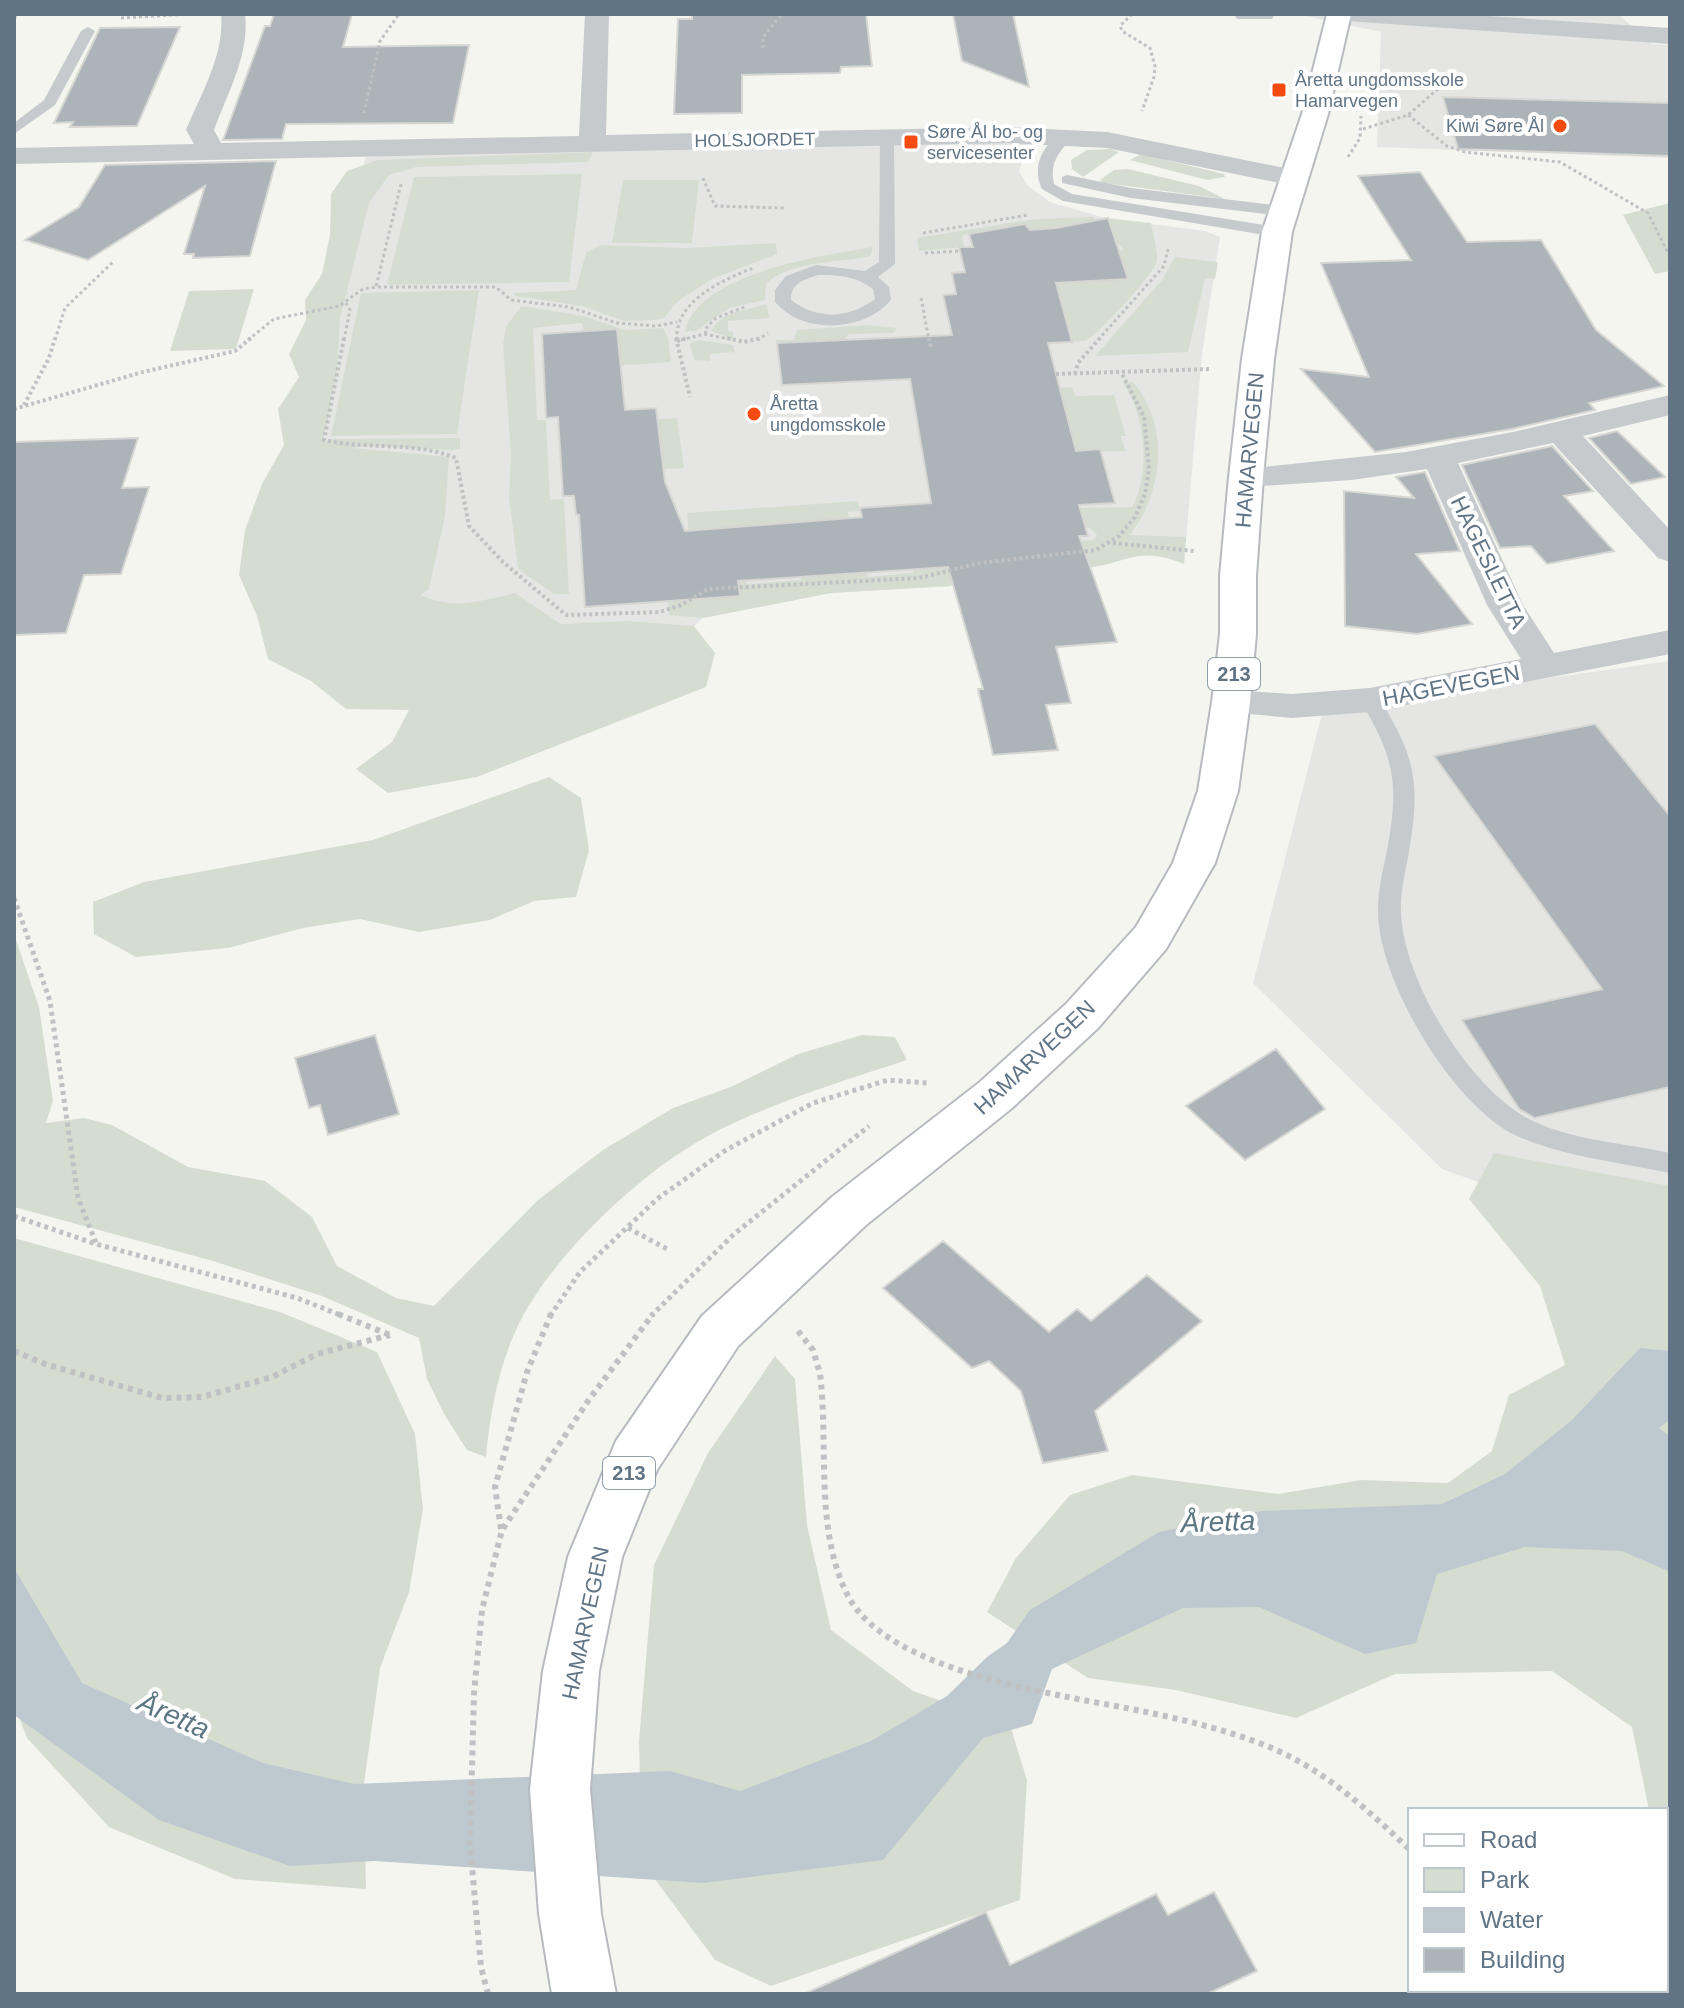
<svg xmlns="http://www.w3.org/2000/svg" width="1684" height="2008" font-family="Arial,sans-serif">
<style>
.built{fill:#e5e6e4}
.green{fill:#d5ddd1}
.water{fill:#bdc9cf}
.building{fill:#acb4ba;stroke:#d6d6d3;stroke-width:2}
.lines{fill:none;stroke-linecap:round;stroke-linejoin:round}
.primary-casing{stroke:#b7bbbf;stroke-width:4}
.path-far3{stroke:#bfc1c3;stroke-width:3;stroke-dasharray:3 3;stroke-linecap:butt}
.path-far2{stroke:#bfc1c3;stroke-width:4;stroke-dasharray:3 3;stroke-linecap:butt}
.path-far1{stroke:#bfc1c3;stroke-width:5;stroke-dasharray:4 4;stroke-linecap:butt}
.path{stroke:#bfc1c3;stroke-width:6;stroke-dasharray:5 5;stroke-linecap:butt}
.service{fill:#c6cacd;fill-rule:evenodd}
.minor{fill:#c6cacd;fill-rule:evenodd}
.primary{fill:#fff;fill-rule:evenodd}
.poi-dot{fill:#f54a10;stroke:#fff;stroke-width:3}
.labels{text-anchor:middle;stroke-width:8;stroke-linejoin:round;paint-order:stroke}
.far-poi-label{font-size:18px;fill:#607485;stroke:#fff;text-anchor:start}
.far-street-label{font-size:18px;fill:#607485;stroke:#fff}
.shield{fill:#fff;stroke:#909eaa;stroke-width:2}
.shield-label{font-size:20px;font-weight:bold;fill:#607485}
.street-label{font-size:22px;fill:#607485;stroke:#fff}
.near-water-label{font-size:28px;font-style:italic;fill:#5c7783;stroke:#fff}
</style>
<rect width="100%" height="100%" fill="#f5f5f0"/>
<path class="built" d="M1296 14H1618L1652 44 1670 45V158L1377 147 1381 32Z
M1004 141 1034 143 1026 152 1019 171 1028 186 1050 202 1105 218 1205 231 1220 237 1202 354 1184 564 1165 556H1129L1092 567 956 580 951 586 831 593 703 618 694 626 276 642 304 449 366 154Z
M1670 661V1251L1442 1169 1253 983 1323 710Z"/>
<path class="green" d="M1110 149 1119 152 1083 177 1072 169 1071 160 1087 150Z
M593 152 588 162 416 167 389 175 369 203 340 319 337 372 323 443 330 439 460 438V449L450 450 365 446 353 448 449 457 445 516 429 589 421 595C451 610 482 601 515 593L561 624 627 621 694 626 715 653 706 687 477 777 388 793 356 769 392 742 409 710 346 709 311 681 268 659 257 616 239 575 245 530 262 484 284 445 278 409 299 377 289 354 306 320 305 300 322 274 330 235 331 194 347 171 378 160Z
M1141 154 1224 174 1225 177 1207 180 1130 160Z
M1128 169 1199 186 1225 199 1104 183 1100 180 1114 170Z
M582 174 569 282 387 285 414 177Z
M623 180H699L692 243H612Z
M1670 203V271L1655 274 1623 215Z
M1093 217 1096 221 1105 218 1151 223C1153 235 1158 250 1157 261 1155 274 1099 333 1086 341L1065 342 1049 284 1122 279 1113 251 1124 250 1096 221 1034 230 1026 236 1015 225 962 235 964 247 919 251 917 238 1035 219Z
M776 243 777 254 712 279 678 301 664 318 654 320 624 321 582 306 515 296V293L576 290 586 253 600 245 685 248Z
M873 247 871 255 867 257C836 263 789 261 766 284L765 300 729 308 696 331 685 332C696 273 825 255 873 247Z
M1175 257 1218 262 1215 279 1205 278 1188 352 1095 356 1162 280Z
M254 289 236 349 170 351 189 291Z
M479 290 457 434 331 436 361 293Z
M766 304 770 318 728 321V331L733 332V339L711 331C722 310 746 311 766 304Z
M521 306 584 316 625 330 663 328 668 337 671 362 614 366 584 332 582 323 533 328 537 420H546L550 500 564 499 569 594H554L518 569 509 497 511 454 503 345 506 327Z
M866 325 897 328 893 333 849 334 843 341 777 344 776 340H794L797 330Z
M699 340 733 345 735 352 710 354V361L695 360 689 344Z
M1133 382C1171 427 1163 491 1130 535L1186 537 1184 564C1137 545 1129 563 1087 568 1043 573 1000 577 956 580L951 586 831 593 703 618 669 615 665 580 745 575 747 584 801 580 800 571 865 566 868 577 913 573 911 559 977 545 1094 540 1097 535 1090 528 1077 527 1072 508 1132 507C1151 474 1145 413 1123 383Z
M1072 387 1076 396 1114 395 1126 436H1121L1125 451 1063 453 1046 388Z
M677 418 684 468 652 470 646 420Z
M858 501 860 511 848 512 850 523 689 534 687 513Z
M549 777 581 798 589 850 576 897 534 901 490 920 419 932 360 919 303 928 228 948 136 957 94 934 93 902 144 882 373 840Z
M14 934 39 1007 53 1101 46 1123 84 1118 112 1125 188 1167 265 1181 312 1217 337 1266 396 1298 434 1306 538 1200 603 1150 673 1108 733 1086 798 1054 862 1035 895 1037 907 1060C840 1082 770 1103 708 1136 645 1170 574 1237 535 1296 503 1343 491 1402 486 1457L467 1450 444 1414 427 1379 419 1338 322 1296 213 1261 14 1207Z
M1494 1153 1670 1186V1903L1666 1900V1810H1649L1632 1727 1552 1671 1395 1674 1296 1718 1176 1690 1088 1678 987 1612 1016 1558 1070 1495 1132 1475 1278 1494 1361 1480 1448 1483 1492 1451 1509 1395 1565 1365 1540 1286 1469 1199Z
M14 1238 280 1312 377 1352 415 1434 423 1509 409 1592 380 1668 364 1784 366 1889 235 1879 109 1827 27 1738 14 1704Z
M775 1356 795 1379 807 1525 831 1630 913 1691 1010 1725 1027 1780 1020 1900 771 1986 715 1960 642 1862 639 1741 654 1565 708 1453Z"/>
<path class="water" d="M1640 1348 1670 1351V1419L1659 1428 1670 1437V1572L1622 1551 1525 1547 1437 1574 1416 1643 1365 1654 1259 1607 1183 1608 1052 1669 1032 1724 983 1738 883 1860 703 1883 374 1861 290 1866 159 1820 14 1715V1568L82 1683 263 1763 354 1784 670 1771 740 1791 871 1741 947 1696 987 1657 1007 1643 1030 1610 1159 1532 1261 1511 1442 1504 1505 1474 1572 1420Z"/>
<path class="building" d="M274 14H352L343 47 469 45 453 123 286 124 282 139 223 140 265 26H270Z
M692 14H866L872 66 841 67 840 73 742 75V113L674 114 678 19H692Z
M953 14H1013L1029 87 962 61Z
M180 27 137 126 70 127 73 122 54 123 100 28Z
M1443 97 1670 103V156L1458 149Z
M276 161 250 256 193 258 194 254H184L205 186 88 260 25 240 79 207 105 165Z
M1420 172 1467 242 1541 240 1596 330 1664 386 1589 403 1595 410 1512 429 1375 452 1301 369 1369 377 1321 263 1411 260 1358 176Z
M1108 218 1128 279 1056 283 1072 342 1048 343 1076 451 1100 449 1115 503 1079 505 1088 536H1079L1117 642 1056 647 1071 703 1046 705 1058 750 993 755 978 689H983L948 567 738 581 740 596 585 607 579 515H576L574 496H563L558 417 546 418 542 334 617 329 625 410 656 408 665 482 685 531 862 517 860 508 931 503 910 379 782 385 777 343 952 335 943 295 956 294 952 273 965 272 959 247H973L969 234 1025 224 1030 230 1056 228Z
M1617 431 1665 477 1631 484 1589 438Z
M138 438 122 488 149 487 121 574 84 575 66 633 14 635V442Z
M1552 446 1593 491 1564 496 1614 551 1547 564 1531 546 1500 548 1462 465Z
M1425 472 1460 551 1416 554 1472 624 1417 634 1345 626 1344 491 1414 498 1396 477Z
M1595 724 1670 816V1087L1535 1118 1519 1109 1462 1020 1602 989 1434 756Z
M375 1035 399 1114 328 1135 320 1105 309 1108 295 1058Z
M1276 1049 1325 1109 1245 1160 1186 1106Z
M943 1241 1049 1332 1077 1309 1091 1321 1147 1275 1202 1321 1095 1411 1108 1451 1043 1463 1021 1391 989 1361 972 1368 883 1288Z
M1214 1892 1257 1971 1207 1994H804L986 1912 1010 1965 1156 1894 1168 1915Z"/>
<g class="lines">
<g class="primary-casing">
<path id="primary" d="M1327 14H1351L1328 114 1292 232 1274 359 1263 477 1256 576V634L1250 702 1238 791 1215 863 1166 949 1098 1028 1012 1108 866 1225 738 1346 657 1470 622 1557 599 1671 590 1789 601 1914 616 1994H552L539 1914 530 1789 543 1671 568 1557 616 1441 702 1316 832 1197 980 1082 1066 1004 1136 927 1173 863 1198 791 1212 702 1220 634V576L1229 477 1242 359 1262 232 1302 114Z"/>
</g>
<path class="path-far3" d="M1132 14 1120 26 1122 31 1150 48 1155 66 1154 77 1142 111
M14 18 20 14
M121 18 191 14
M763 48V37L782 14
M364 113 380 41 399 14
M1408 115 1447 146 1465 152 1560 162 1648 213 1670 257
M1363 129 1408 115 1447 81
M1348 157 1360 138 1361 116
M703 178 715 206 784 208
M401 184 376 287H496L511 300 569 307 617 323 656 326 677 322
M923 233 1028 215
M925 253 960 251
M921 298 929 340
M706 334 705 329 716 318 747 306
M55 340 65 308 113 262
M248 340 274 319 339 306 363 289 376 287
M344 340 350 310 346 303
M677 340C674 302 722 280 753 268
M681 340 704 334 734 340
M757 340 768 333
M1098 340 1164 266 1168 249"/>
<path class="path-far2" d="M344 338 324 440C367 450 414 441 456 458L469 526 503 562 566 615 660 612 681 605 708 589 919 578 980 563 1096 550 1119 536 1135 517 1145 494 1149 469 1144 417 1121 372
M676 338 690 397
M727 338 744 342 761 338
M929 338 931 348
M677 341 687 338
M1056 374 1211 369
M1075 374 1078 363 1100 338
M24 405 49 358 55 338
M14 409 143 372 235 351 251 338
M1113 543 1194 551"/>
<path class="path-far1" d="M14 898 50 1001 78 1198 96 1243
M14 1216 96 1244 297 1298 343 1316
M628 1228 669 1250
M550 1316 580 1272 657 1199 726 1150 813 1103 888 1080 927 1083
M651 1316 733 1235 869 1126"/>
<path class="path" d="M338 1314 390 1335
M798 1331 813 1350 820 1374C829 1445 814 1530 848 1596 890 1675 1066 1695 1146 1712 1190 1721 1234 1732 1274 1749 1327 1772 1369 1811 1410 1850
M14 1351 45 1364 162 1398 202 1397 272 1377 317 1354 390 1335
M501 1529 495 1487 527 1372 551 1314
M1503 1990 1505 1994
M488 1994 481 1967 470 1844 474 1693 482 1610 502 1530 588 1401 653 1314"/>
<path class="service" d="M88 27 95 31 55 105 14 134V123L44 100 81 31Z
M887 133 894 137 895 264 878 277 889 287 891 300C864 332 803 335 775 302V290L786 276 816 265 865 271 879 262 880 137ZM818 275C839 275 856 276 873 289L875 299C848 319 818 320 791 300 791 283 803 280 818 275Z
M1065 133 1072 137C1059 153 1049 162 1054 184L1072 194 1277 227 1285 232 1277 237 1063 201 1042 189C1031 168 1043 141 1065 133Z
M1067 175 1131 188 1282 206 1290 211 1282 216 1131 198 1062 183V177Z
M1370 693 1377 695C1415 755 1421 781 1409 851 1406 870 1400 891 1401 911 1402 979 1471 1092 1533 1121 1575 1141 1625 1143 1670 1153V1173C1619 1162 1565 1157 1517 1136 1453 1107 1377 979 1378 910 1378 892 1382 873 1386 856 1399 786 1397 762 1360 700Z"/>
<path class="minor" d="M221 14H245C250 54 227 94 214 130L221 143 579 136 585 14H609L606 135 1008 127 1107 132 1294 170 1304 172 1308 178 1304 184 1294 186 1107 148 1008 143 14 164V148L194 144 186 130C201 94 225 54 221 14Z
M1234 14H1275L1272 19H1237Z
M1335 14H1457L1670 28V44L1347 21 1338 19Z
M1670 395V415L1583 436 1670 530V562L1658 558 1553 443 1458 463 1523 605 1554 653 1670 630V654L1370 712 1292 718 1218 711 1212 702 1218 693 1231 690 1292 694 1370 688 1521 659 1487 605 1427 469 1352 480 1246 487 1234 484 1229 477 1234 470 1406 452 1513 432Z"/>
<use href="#primary" class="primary"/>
</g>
<g class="poi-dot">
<rect x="1271" y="82" width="16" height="16" rx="4"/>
<circle cx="1560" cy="126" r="8"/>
<rect x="903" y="134" width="16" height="16" rx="4"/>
<circle cx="754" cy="414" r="8"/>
</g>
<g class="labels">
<g class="far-poi-label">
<text x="1295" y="86">Åretta ungdomsskole<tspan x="1295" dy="21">Hamarvegen</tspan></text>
<text x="1544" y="132" text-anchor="end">Kiwi Søre Ål</text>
<text x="927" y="138">Søre Ål bo- og<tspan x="927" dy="21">servicesenter</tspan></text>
<text x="770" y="410">Åretta<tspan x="770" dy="21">ungdomsskole</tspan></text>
</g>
<g class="far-street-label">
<text transform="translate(755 140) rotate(-1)" y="6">HOLSJORDET</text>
</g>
<g class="shield">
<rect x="1208" y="658" width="52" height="32" rx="6"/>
<rect x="603" y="1457" width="52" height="32" rx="6"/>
</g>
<g class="shield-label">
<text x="1234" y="681">213</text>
<text x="629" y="1480">213</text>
</g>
<g class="street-label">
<text transform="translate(1249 450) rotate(-85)" y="8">HAMARVEGEN</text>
<text transform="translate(1489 562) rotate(64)" y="8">HAGESLETTA</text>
<text transform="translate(1451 685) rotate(-11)" y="8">HAGEVEGEN</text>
<text transform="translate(1034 1057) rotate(-43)" y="8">HAMARVEGEN</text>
<text transform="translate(585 1623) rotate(-78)" y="8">HAMARVEGEN</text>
</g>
<g class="near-water-label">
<text transform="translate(1218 1521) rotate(-2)" y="10">Åretta</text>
<text transform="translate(174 1715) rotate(24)" y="10">Åretta</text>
</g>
</g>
<rect width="1684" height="2008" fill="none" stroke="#607485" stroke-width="32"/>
<rect x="1408" y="1808" width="260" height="184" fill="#ffffff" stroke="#bfc7ce" stroke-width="2"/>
<rect x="1424" y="1834" width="40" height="12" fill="#ffffff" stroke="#bfc7ce" stroke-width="2"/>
<text x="1480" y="1848" font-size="24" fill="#607485">Road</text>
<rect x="1424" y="1868" width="40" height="24" fill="#d5ddd1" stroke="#bfc7ce" stroke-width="2"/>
<text x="1480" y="1888" font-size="24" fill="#607485">Park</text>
<rect x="1424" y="1908" width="40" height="24" fill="#bdc9cf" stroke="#bfc7ce" stroke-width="2"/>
<text x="1480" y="1928" font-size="24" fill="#607485">Water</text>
<rect x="1424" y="1948" width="40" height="24" fill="#acb4ba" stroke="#bfc7ce" stroke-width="2"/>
<text x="1480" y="1968" font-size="24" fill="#607485">Building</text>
</svg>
